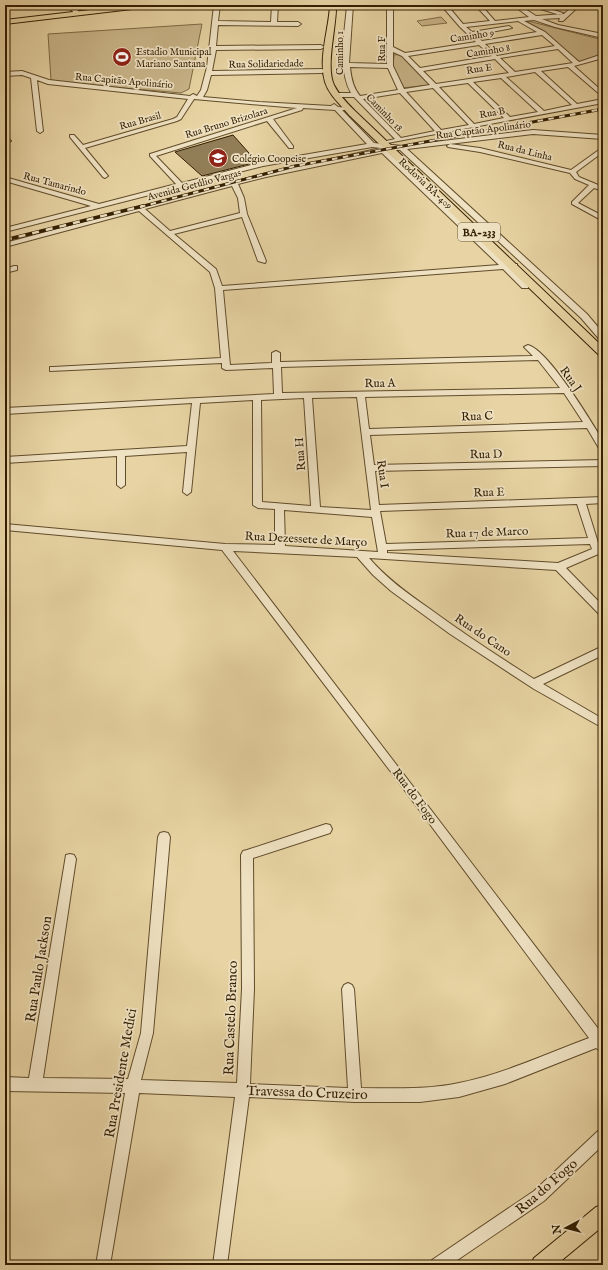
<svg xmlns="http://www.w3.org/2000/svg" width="608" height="1270" font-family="'IM FELL English',serif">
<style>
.green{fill:#c8b488;stroke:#7e6a45}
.building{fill:#917d56;stroke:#331f02}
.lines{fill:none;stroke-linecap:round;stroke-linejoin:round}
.minor-casing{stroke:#604c2a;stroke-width:2}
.major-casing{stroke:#331f02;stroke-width:2}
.minor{fill:#efe2c3;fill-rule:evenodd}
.major{fill:#e7d3a3;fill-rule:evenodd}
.rail-far1-casing{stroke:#331f02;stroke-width:3}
.rail-casing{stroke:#331f02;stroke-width:3.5}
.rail-far1{stroke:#efe2c3;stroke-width:2;stroke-dasharray:5.5;stroke-linecap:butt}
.rail{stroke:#efe2c3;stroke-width:2.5;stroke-dasharray:7;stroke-linecap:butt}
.labels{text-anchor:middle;stroke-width:3.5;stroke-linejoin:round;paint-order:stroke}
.far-street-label{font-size:10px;fill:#331f02;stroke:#efe2c3}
.far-poi-label{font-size:10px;fill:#331f02;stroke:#efe2c3;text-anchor:start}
.shield{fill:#efe2c3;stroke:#6b5a3c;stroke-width:1}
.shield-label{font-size:11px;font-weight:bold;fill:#331f02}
.street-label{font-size:12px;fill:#331f02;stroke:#efe2c3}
.near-street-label{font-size:14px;fill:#331f02;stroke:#efe2c3}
</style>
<rect width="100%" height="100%" fill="#e7d3a3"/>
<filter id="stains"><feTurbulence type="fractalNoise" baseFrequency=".005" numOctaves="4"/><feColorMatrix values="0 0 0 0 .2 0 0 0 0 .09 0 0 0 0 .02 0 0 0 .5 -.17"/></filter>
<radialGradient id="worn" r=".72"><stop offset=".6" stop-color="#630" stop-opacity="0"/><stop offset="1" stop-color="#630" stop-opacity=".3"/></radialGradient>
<path class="green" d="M441 17 447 23 422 26 417 21Z
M528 21 603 40V55L580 62 564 49 525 22Z
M202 24 189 89 181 93 55 82 51 80 48 34Z
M402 54 431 85 401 88 393 67 394 55Z"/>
<path class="building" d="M233 135 257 162 202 176 175 152Z"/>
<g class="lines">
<g class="minor-casing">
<path id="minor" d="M67 5H73L80 13 79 14H75Z
M214 5H220L218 21 271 22 272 5H278L277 22H298L301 24 298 26 218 25 216 46 321 45 324 47 321 49 216 50 212 71 322 69 325 71 322 73 211 75 207 90 203 97 259 102 331 106 334 104 338 107 350 108V110H342L374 143 402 146 533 130 603 135V139L533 134 407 149 587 314 603 333V340H600L581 318 400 150H390L388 152 506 264H517V268H511L528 284V288H522L503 269 223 290 230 365 272 363V353L276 351 280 353V362L533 356 524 347 528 345C548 350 591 421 603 441V451L600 450 587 428 370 435 374 465 603 460V466L375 471 379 505 603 497V503L586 504 599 546 603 545V552L566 568 603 606V616L600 615 556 570 369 558C386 578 408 594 430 609 464 634 499 657 534 679L603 646V655L543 684 603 719V728L534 689 450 634 391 591 373 575 357 557 233 551 603 1035V1053L596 1048 505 1084 459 1097 420 1102H355L249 1097 227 1265H213L235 1097 139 1093 110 1265H96L125 1093 5 1091V1077L29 1078 66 855 70 854 74 855 76 859 43 1078 128 1079 141 1033 158 837 160 833 164 832 168 833 170 837 153 1033 141 1080 237 1083 242 989 241 855 243 851 247 850 326 824 330 825 332 829 330 833 253 858 254 989 250 1084 348 1088 342 989 344 985 348 983 352 985 354 989 361 1088C394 1088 427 1090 459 1083 504 1074 546 1054 589 1038L391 772 222 550 5 530V524L225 544 275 545V509L258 508 253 505V400L200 403 191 492 187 495 183 492 187 452 125 456V485L121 488 117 485V456L5 463V457L187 446 192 403 5 414V408L274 394 273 368 226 370 222 368V363L50 371V367H53L221 358 215 288 210 272 139 211 5 247V243L263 174 381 148 372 147 263 166 5 232V228L91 206 5 181V177L99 204 176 184 150 156V154L297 108 194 99 181 119 177 121 85 148 108 176 105 178 103 177 70 137V135H74L83 145 173 119 177 117 188 99 48 84 37 80 43 131 40 133 37 131 31 78 22 75 5 76V72L22 71 49 80 190 96 193 94 197 96 201 90 207 67ZM303 108 335 110 367 144 263 162 182 183 156 156 267 121 289 148H293V146L273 119 302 110ZM382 153 499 265 222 286 216 269 174 234 242 217 258 261 265 263 266 261 247 214 244 198 238 184 266 177ZM232 186 238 198 240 213 170 231 145 209ZM538 360 560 388 282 393 281 367ZM564 393 583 422 369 429 365 397ZM357 397 371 510 320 507 312 398ZM304 398 311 506 262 502 261 400ZM577 504 588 538 386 544 380 511ZM284 510 372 517 378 552 285 546ZM590 544 592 549 558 563 387 553V550Z
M347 5H353L349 63 387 64V5H393V47L405 53 476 42 460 27 441 5H447L463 24 490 21 475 5H481L495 21 529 17 513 5H519L536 16 564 14 574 5H580L563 21H559L560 18 542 19 558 25 603 34V38L555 27 534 20 524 21 545 32 579 62 603 54V58L574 66 603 92V97L568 67 541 71 577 104 603 99V103L382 144V142L395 139 354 97H336L333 95 336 93H351C337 67 345 33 347 5ZM518 21 537 32 482 41 475 35 512 28 509 26 472 32 466 27ZM542 35 555 46 497 56 485 44ZM479 45 492 56 420 68 408 56ZM558 49 573 63 515 72 500 58ZM393 52 402 56 430 85 404 89 393 66ZM495 59 509 73 436 84 423 71ZM350 67 388 68 398 90 360 96C353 88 351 77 350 67ZM535 72 572 105 544 111 506 77ZM501 78 538 112 510 117 473 82ZM468 83 504 118 474 124 439 87ZM433 88 469 125 441 130 406 92ZM400 93 435 131 401 138 363 99Z
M528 5H537L563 13 560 15Z
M5 139 10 140 11 141 5 143Z
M450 144 480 148 571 170 603 147V152L576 172 579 177 603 187V191L594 188 578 203 603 216V221L572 204V202L589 185 575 179 570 173 480 152 448 147 447 146Z
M14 266H17V270L5 273V269Z
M603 1129V1145L544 1201 450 1265H430L432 1260 534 1191 598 1131Z"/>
</g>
<g class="major-casing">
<path id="major" d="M132 5H152L149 7 5 24V20Z
M330 5H336C337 25 325 66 334 85 339 95 347 103 355 111L603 347V356L599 355 349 115C341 105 329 95 325 82 318 58 329 29 330 5Z
M603 1205V1226L556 1265H531L534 1258 596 1207Z"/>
</g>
<use href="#minor" class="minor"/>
<use href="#major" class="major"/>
<g class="rail-far1-casing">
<path id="rail-far1" d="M140 207 295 166 603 109"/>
</g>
<g class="rail-casing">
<path id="rail" d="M5 240 143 206"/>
</g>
<use href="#rail-far1" class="rail-far1"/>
<use href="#rail" class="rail"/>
</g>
<defs>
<g id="stadium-disc" transform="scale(1)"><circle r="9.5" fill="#8f2418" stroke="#efe2c3"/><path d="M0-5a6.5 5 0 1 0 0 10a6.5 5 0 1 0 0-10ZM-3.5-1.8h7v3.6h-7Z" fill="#fff"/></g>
<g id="school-disc" transform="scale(1)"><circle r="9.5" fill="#8f2418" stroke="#efe2c3"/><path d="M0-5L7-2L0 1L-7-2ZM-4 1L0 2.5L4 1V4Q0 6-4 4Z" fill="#fff"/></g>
</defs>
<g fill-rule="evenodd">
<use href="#stadium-disc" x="122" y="57"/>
<use href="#school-disc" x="218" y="158"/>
</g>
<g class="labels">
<g class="far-street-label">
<text transform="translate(472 35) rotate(-9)" y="4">Caminho 9</text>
<text transform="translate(381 49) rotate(-90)" y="4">Rua F</text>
<text transform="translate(488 50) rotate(-9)" y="4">Caminho 8</text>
<text transform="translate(339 53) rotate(-90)" y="4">Caminho 1</text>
<text transform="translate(266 63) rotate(-1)" y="4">Rua Solidariedade</text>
<text transform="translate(479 68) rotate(-9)" y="4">Rua E</text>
<text transform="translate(124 80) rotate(5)" y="4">Rua Capitão Apolinário</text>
<text transform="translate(385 112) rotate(46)" y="4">Caminho 18</text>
<text transform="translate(492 112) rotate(-10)" y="4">Rua B</text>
<text transform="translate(140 120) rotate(-16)" y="4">Rua Brasil</text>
<text transform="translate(226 122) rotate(-17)" y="4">Rua Bruno Brizolara</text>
<text transform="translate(483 129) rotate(-7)" y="4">Rua Captão Apolinário</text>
<text transform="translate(525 150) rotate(14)" y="4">Rua da Linha</text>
<text transform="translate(55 183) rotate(15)" y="4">Rua Tamarindo</text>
<text transform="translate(426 183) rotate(43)" y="4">Rodovia BA-409</text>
<text transform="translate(194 184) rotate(-15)" y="4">Avenida Getúlio Vargas</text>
</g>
<g class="far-poi-label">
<text x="136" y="55">Estadio Municipal<tspan x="136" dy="12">Mariano Santana</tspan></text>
<text x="232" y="162">Colégio Coopeise</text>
</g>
<rect class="shield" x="458" y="223" width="42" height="18" rx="3"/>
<g class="shield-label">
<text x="479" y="236">BA-233</text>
</g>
<g class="street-label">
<text transform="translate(571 379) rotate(54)" y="4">Rua J</text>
<text transform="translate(380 383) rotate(-1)" y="4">Rua A</text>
<text transform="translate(477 416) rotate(-2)" y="4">Rua C</text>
<text transform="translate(300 454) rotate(-94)" y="4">Rua H</text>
<text transform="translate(486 454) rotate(-1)" y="4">Rua D</text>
<text transform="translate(383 474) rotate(82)" y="4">Rua I</text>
<text transform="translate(489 492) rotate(-2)" y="4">Rua E</text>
<text transform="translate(487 532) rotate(-2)" y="4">Rua 17 de Marco</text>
<text transform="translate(306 539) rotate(3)" y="4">Rua Dezessete de Março</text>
<text transform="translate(483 635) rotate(34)" y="4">Rua do Cano</text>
<text transform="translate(415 796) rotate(53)" y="4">Rua do Fogo</text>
</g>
<g class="near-street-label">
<text transform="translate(38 969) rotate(-81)" y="5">Rua Paulo Jackson</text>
<text transform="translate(230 1018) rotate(-88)" y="5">Rua Castelo Branco</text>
<text transform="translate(120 1073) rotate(-80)" y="5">Rua Presidente Medici</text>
<text transform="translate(307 1092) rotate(2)" y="5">Travessa do Cruzeiro</text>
<text transform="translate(546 1186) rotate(-41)" y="5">Rua do Fogo</text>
</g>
</g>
<rect width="608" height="1270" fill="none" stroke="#e7d3a3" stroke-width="20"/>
<rect x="6" y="6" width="596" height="1258" fill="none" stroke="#331f02" stroke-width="2"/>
<rect x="10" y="10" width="588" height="1250" fill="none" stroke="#331f02"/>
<g transform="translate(566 1228) rotate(263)" stroke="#efe2c3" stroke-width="3" paint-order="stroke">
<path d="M0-3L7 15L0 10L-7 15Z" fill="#331f02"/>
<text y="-6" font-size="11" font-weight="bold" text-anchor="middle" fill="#331f02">N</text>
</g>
<rect width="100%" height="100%" filter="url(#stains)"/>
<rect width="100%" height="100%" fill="url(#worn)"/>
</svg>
